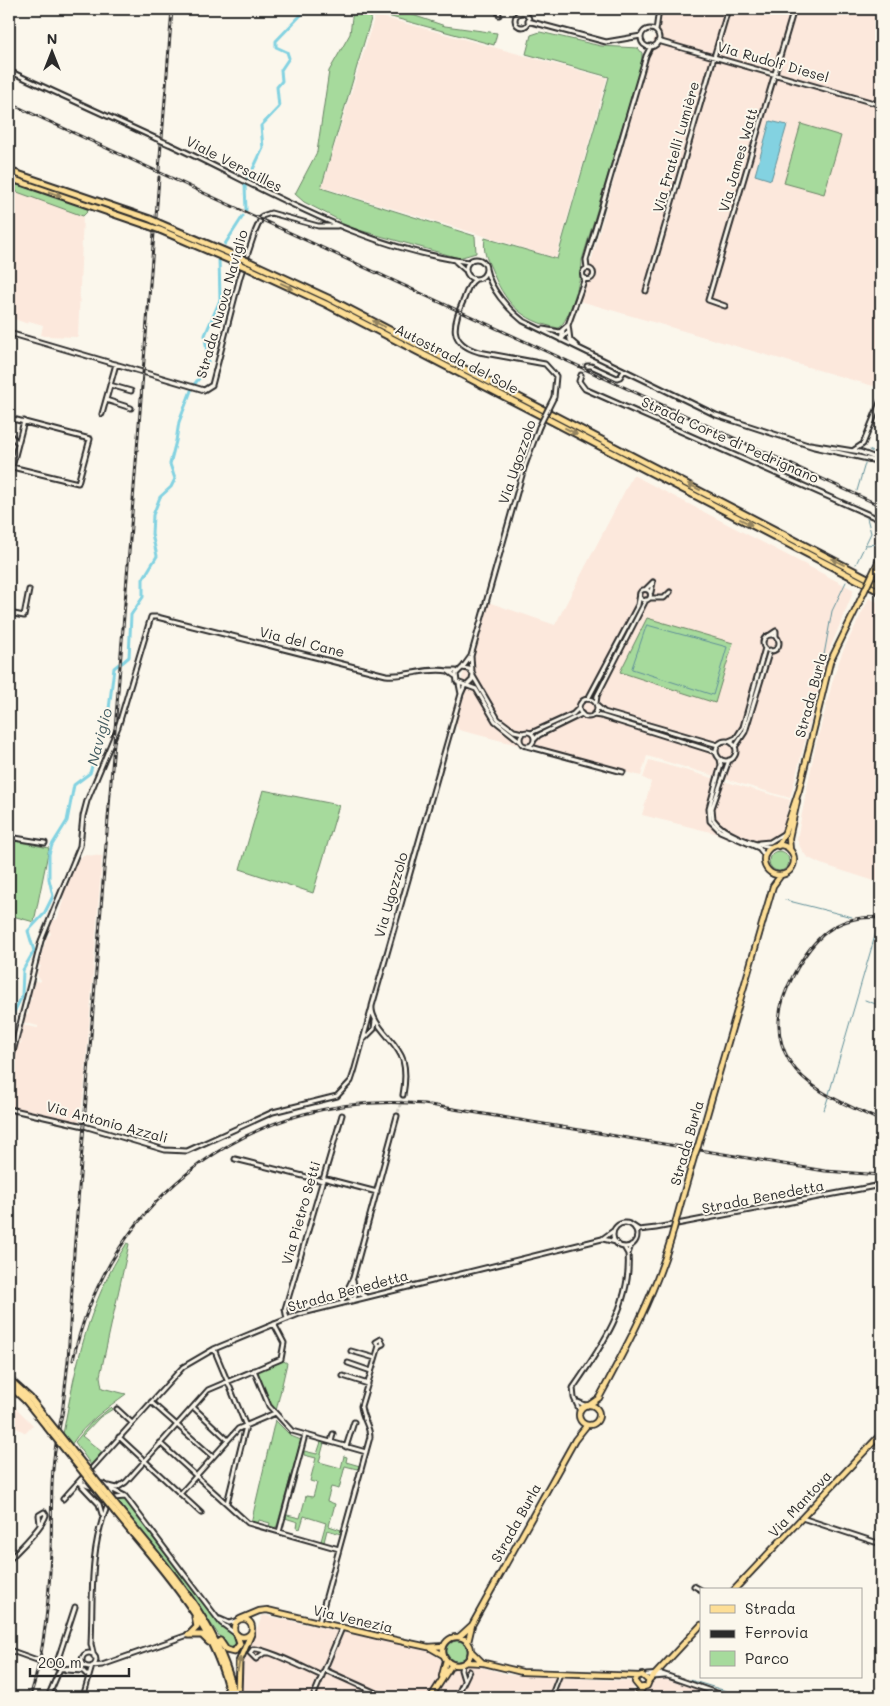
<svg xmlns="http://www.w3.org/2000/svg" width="890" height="1706" font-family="Mali,sans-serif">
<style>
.built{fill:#fce8dc}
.green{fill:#a6da9c;stroke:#688264}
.water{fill:#83d2e1;stroke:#608f98}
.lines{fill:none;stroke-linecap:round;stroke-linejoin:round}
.stream{stroke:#608f98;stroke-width:1}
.canal{stroke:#83d2e1;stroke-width:3}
.minor-tunnel{stroke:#d1cec5;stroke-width:3;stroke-dasharray:3 1.5;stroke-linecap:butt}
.minor-casing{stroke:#2b2b2b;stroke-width:7}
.major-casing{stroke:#2b2b2b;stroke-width:8}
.highway-casing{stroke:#2b2b2b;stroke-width:9}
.minor{stroke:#fbf7ec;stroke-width:3}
.major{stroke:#fdde96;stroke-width:4.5}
.highway{stroke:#fdde96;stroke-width:5}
.rail-casing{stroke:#2b2b2b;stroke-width:3}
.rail{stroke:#fbf7ec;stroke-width:1;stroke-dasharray:4;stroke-linecap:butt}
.minor-bridge-casing{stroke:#2b2b2b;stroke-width:7;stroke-linecap:butt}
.major-bridge-casing{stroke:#2b2b2b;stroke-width:8;stroke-linecap:butt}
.highway-bridge-casing{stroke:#2b2b2b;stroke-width:9;stroke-linecap:butt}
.minor-bridge{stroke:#fbf7ec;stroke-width:3}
.major-bridge{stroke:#fdde96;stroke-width:4.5}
.highway-bridge{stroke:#fdde96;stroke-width:5}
.oneway{fill:#948460}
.labels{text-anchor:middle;stroke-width:4;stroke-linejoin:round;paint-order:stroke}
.street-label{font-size:14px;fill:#2b2b2b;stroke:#fbf7ec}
.water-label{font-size:15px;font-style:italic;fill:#455d62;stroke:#fbf7ec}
</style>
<rect width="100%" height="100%" fill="#fbf7ec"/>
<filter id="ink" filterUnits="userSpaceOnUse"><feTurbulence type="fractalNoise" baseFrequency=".02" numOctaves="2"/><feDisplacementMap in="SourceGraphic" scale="10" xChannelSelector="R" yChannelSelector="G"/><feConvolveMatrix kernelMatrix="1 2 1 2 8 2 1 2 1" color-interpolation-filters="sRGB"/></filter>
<g filter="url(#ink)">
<path class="built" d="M662 9H881L880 388 580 301Z
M375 15 607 78 556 258 322 187Z
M9 189 83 216 78 337 44 336 41 335 43 325 29 321 28 324 9 317Z
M633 475 854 590 829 651 790 798 647 756 641 776 459 730 451 715 485 601 555 625Z
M869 598 881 604V883L821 864 807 857 801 849 797 839 815 748 834 676 842 653Z
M649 760 790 800 782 834 774 843 750 848 715 833 642 815 651 782 643 778Z
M83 855 102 856 84 1091 79 1124 10 1107 9 1079 15 1044 23 1043 16 1041 21 1025 38 1028V1026L22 1022 25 1014 28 1015 29 1012 26 1010 29 1001 33 998 30 997 35 981 40 982 41 979 38 978 37 973 41 966 38 965 39 961 46 940 44 939 50 935 51 933 48 931 53 920H56L58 918 64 897 62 895 76 862Z
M9 1401 33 1425 26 1433 9 1424Z
M263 1615 429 1651 454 1669 469 1664 511 1675 629 1681 635 1684 631 1697H243L240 1681 242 1666 246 1651Z
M665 1679 719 1697H637L653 1682Z"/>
<path class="green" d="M353 9H395L445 26 497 33 494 45 373 12 321 188 475 236 476 253 459 258 341 225 339 220 304 202 295 194 317 152 329 71 350 34Z
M540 32 601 46 638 48 642 53V62L582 260C583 272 570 322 558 328 521 321 504 302 491 268 486 257 483 252 485 238L557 259 609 77 526 54 531 35Z
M801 124 841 136 824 194 784 183Z
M9 182 90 209 83 216 9 189Z
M647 618 733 643 715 703 620 672Z
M263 790 339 805 313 893 240 869Z
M9 840 49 848 34 922 9 915Z
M769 861a10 10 0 1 1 20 0a10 10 0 1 1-20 0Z
M127 1243 129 1244 100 1376 102 1388 126 1394C107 1408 86 1422 71 1445L63 1434C76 1364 88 1303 127 1243Z
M282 1360 287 1363 276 1411 270 1406 256 1371Z
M111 1407 113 1409 100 1417 82 1436 102 1452 91 1465 75 1442 91 1423Z
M275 1420 291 1436 301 1440 277 1526 274 1528 269 1527 270 1523 259 1520 258 1524 251 1523Z
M321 1442 324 1443 319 1462 341 1468 344 1456 347 1457 346 1462 360 1466 357 1469 345 1466 339 1489 331 1487 327 1501 335 1504 329 1526 341 1530V1534L327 1530 324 1542 321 1541 326 1523 304 1516 300 1529 297 1528 298 1522 285 1518 287 1515 300 1518 306 1496 313 1497 317 1483 310 1481 316 1458 304 1455V1451L317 1454Z
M122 1499 126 1500 219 1622 238 1639 239 1643 234 1650 228 1649 195 1600 116 1500Z
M447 1651a10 10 0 1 1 20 0a10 10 0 1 1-20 0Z"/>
<path class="water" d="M770 121 787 125 771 180 755 175Z"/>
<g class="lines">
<path class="stream" d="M869 450 881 456
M857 491 866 460
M881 524 879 531 881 535
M866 545 877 544 881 540
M856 564 871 533 867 518
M647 625 727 647 713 695 632 669Z
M822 666 832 611 846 582
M785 900 852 917
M865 1000 881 1006
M829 1094 877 929
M824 1110 828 1098
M690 1680 746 1697"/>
<path class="canal" d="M253 169 263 148 261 126 279 107 277 87 282 81 281 70 289 58 287 52 276 47V41L300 16 303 12 300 9
M248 179 252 172
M245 185 246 210
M225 244 243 216
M193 386 204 372 208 363 205 335 220 300 219 259
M122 663 129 657 131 615 143 597V579L157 556 152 534 153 515 160 497 171 487 175 479 170 464 176 441 179 422 192 388
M9 1022 22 996 23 970 34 951 28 931 44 914 53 896 49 879V854L52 845 67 821 74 785 90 773 109 709 114 668 119 664"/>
<path class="minor-tunnel" d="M581 375 587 366
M397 1116 403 1095"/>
<g class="minor-casing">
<path id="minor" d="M498 9 499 15
M515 20a7 7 0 1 1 14 0a7 7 0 1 1-14 0Z
M528 21 606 42 641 36
M641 38a9 9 0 1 1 18 0a9 9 0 1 1-18 0Z
M656 31 659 9
M658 41 881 105
M9 71 155 138
M169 144C268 190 358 248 469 262
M466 269a10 10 0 1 1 20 0a10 10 0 1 1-20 0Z
M455 261 465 270
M587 268 586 260 646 56 651 46
M582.5 274a5.5 5.5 0 1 1 11 0a5.5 5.5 0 1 1-11 0Z
M486 269C490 289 508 309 523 321L716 415 814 447 881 462
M476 279C469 283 467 291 464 299 453 323 447 343 479 352L545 364 556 376 554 397
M646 291 728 9
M725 306 708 300 794 9
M568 325 585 278
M543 329 560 332 568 325 570 340 577 346
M563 330 561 340 567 333
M9 333 204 390 212 385 240 277 255 232 262 216 271 213 318 226H337
M587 366H591L617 378 620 377 624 371
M581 375 579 381 585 389 881 520
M110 385 131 391
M106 400 131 408
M102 414 116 364
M9 418 90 439 78 483 12 467 24 421
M9 434 18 443
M810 444 860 452 881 460
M854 450 863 444 881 400
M646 589 653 582 651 592
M639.5 595a5.5 5.5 0 1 1 11 0a5.5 5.5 0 1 1-11 0Z
M650 598H664L670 592
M9 613 24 616 29 590
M770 635 776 631V637
M763 643a8 8 0 1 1 16 0a8 8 0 1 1-16 0Z
M471 656 524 468 539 427
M463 667 471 656 472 671
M455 676 448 671H456
M473 676 498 719 514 731 523 733
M459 684 461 694 465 685
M467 685 472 680 473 674 469 669 462 668 456 674 457 682 476 689 495 721 520 741
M588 699 638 605 640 594
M579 708a9 9 0 1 1 18 0a9 9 0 1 1-18 0Z
M596 703 597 696 646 600
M597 706 604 712 718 745
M593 715 601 716 716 752
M520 739a7 7 0 1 1 14 0a7 7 0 1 1-14 0Z
M531 733 573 714 579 708
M534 740 539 735 582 714
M729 741 736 738 743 727 765 648
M716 751a10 10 0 1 1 20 0a10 10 0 1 1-20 0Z
M527 746 623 772
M735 747 745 732 770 650
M720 759 721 765 709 808 710 821 720 831 759 848 765 856
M729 760 712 808 713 819C723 834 754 845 772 847
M9 837 45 843
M759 843 770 842 783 834
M365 1038 374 1029 375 1021
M9 1068 41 941 80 846 83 816 87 801 118 727 151 617H157L386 675C407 677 427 667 448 671
M403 1095C405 1084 406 1071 403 1060 397 1041 370 1024 372 1006L461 694
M9 1109 84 1126 165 1150 187 1151 273 1112 337 1096 351 1081 354 1072 372 1007
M235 1159 323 1181
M323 1178 377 1192
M613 1235a12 12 0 1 1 24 0a12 12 0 1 1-24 0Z
M633 1226 639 1230 656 1228 881 1185
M603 1239 616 1242
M624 1247 628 1254 631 1245
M353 1281 356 1292 365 1296
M348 1292 349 1297 354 1300 356 1292
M342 1301 353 1278 397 1116
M287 1319 285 1309 342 1115
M214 1349 246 1426 227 1503
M351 1351 375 1358
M348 1363 371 1371
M254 1370 269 1406 292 1431 366 1452
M343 1376 368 1384
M151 1402 213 1457
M578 1402 587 1406
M193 1407 228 1440
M117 1409 132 1423
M580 1411 574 1398 573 1388C600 1349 632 1304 628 1254
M119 1437 201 1513
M331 1442 333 1434
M160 1443 248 1523 339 1549
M346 1447 354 1422
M91 1469 183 1367 214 1349 299 1314 602 1239 613 1231
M82 1478V1486L99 1504 102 1514
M85 1480 88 1486
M80 1483 91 1487
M103 1484 111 1488 112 1496
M109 1486 117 1488 126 1482 208 1390 281 1359 284 1343 274 1324
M111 1489 125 1496 221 1623 236 1634
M180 1494 238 1429 275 1413
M114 1498 125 1497
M63 1499 81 1479
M802 1518 881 1544
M279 1532 305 1435
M9 1560C19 1549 42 1528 46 1515L44 1512 39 1515 40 1524
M694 1586 701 1590
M220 1619 229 1623 239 1620
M319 1622 370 1437C370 1426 362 1418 361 1406L379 1346 383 1344 381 1339 376 1342 379 1346
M9 1650 37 1660
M269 1653H264L256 1659 250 1653 253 1649C264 1647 310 1671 322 1676
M82 1660a7 7 0 1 1 14 0a7 7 0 1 1-14 0Z
M94 1657 91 1644C93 1599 89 1549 107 1507
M43 1662 55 1667
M462 1664 461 1670 464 1680
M56 1665 75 1607
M73 1669 85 1666
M66 1670 83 1671 87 1675
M325 1670 385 1697
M647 1675 662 1674 728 1697
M653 1677 665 1676
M553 1693 564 1697
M48 1697 60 1669 73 1668 77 1664
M83 1697 92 1666 102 1665 188 1635
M313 1697 342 1628
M461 1697 457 1696 469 1671
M551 1697 560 1674"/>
</g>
<g class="major-casing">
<path id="major" d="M764 860a15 15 0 1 1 30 0a15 15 0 1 1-30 0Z
M778 846 785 832 799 790 830 662 857 607
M790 850 789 838 797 801
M698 1146 773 886 781 875
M680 1206 695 1154
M589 1405 599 1398C627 1346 654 1296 671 1239
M579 1415a10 10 0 1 1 20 0a10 10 0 1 1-20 0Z
M734 1590 881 1434
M234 1628a9 9 0 1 1 18 0a9 9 0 1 1-18 0Z
M240 1619 259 1611 267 1610 386 1638 428 1647 444 1646
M459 1637 471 1626
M443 1651a14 14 0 1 1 28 0a14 14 0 1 1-28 0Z
M468 1642 472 1625 575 1440 587 1425
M429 1647 443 1655
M471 1651 483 1663
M465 1662 484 1663 522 1672 639 1676
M442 1676 446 1660
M649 1681 642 1675 637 1677 635 1682 640 1688 647 1686 649 1681 701 1625
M431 1697 452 1664
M635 1697 642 1689"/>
</g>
<g class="highway-casing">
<path id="highway" d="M9 171 150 219
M9 178 149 226
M161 224 243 259
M160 230 241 265
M250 262 328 298 881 585
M248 268 326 304 881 592
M9 1379 30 1398
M9 1385 26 1401
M119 1509C166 1567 219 1622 235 1697
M115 1512C161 1569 215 1623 230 1697
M188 1635H202L209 1642
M189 1635 197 1627 195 1617
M220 1641 226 1650 234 1652 240 1644 237 1635
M238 1694 239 1662 251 1634"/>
</g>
<use href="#minor" class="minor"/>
<use href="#major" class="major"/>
<use href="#highway" class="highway"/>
<g class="rail-casing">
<path id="rail" d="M9 103 881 506
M162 138 172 9
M159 170 161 144
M156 217 159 177
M881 918C836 913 812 939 793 976 778 1004 772 1033 790 1062 809 1092 851 1106 881 1121
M73 1360C109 1195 257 1088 424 1104L825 1171 881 1175
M62 1415 68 1361 74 1252 154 233
M59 1429 63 1409
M30 1697C45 1652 49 1598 51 1551 52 1515 50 1480 56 1444"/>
</g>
<use href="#rail" class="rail"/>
<g class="minor-bridge-casing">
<path id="minor-bridge" d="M155 138 169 144
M539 427 554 397"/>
</g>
<g class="major-bridge-casing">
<path id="major-bridge" d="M857 607 881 556
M695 1154 698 1146
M671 1239 680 1206"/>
</g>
<g class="highway-bridge-casing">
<path id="highway-bridge" d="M150 219 161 224
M149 226 160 230
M243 259 250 262
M241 265 248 268
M30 1398 119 1509
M26 1401 115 1512"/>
</g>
<use href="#minor-bridge" class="minor-bridge"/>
<use href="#major-bridge" class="major-bridge"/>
<use href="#highway-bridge" class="highway-bridge"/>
</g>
<defs><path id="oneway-solid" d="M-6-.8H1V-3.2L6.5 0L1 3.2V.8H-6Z" transform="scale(1.25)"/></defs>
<g class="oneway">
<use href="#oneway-solid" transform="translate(55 194) rotate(19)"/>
<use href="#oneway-solid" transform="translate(287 286) rotate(25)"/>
<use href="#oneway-solid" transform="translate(379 324) rotate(-153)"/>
<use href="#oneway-solid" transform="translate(571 431) rotate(27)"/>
<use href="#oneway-solid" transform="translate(694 487) rotate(-153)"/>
<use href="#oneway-solid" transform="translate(746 522) rotate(27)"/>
<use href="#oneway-solid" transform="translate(838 562) rotate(-153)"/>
<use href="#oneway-solid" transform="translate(239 1664) rotate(-79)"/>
</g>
</g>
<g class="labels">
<g class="street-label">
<text transform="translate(773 62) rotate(16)" y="5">Via Rudolf Diesel</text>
<text transform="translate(676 147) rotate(-74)" y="5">Via Fratelli Lumière</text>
<text transform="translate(738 160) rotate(-74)" y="5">Via James Watt</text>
<text transform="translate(234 164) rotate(27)" y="5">Viale Versailles</text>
<text transform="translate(222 304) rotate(-74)" y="5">Strada Nuova Naviglio</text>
<text transform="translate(457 359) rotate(27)" y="5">Autostrada del Sole</text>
<text transform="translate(730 440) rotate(24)" y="5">Strada Corte di Pedrignano</text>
<text transform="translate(517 462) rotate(-71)" y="5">Via Ugozzolo</text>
<text transform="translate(302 642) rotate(14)" y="5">Via del Cane</text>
<text transform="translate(811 695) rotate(-75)" y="5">Strada Burla</text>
<text transform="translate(391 895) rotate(-74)" y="5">Via Ugozzolo</text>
<text transform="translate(107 1122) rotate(15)" y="5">Via Antonio Azzali</text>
<text transform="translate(687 1143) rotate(-74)" y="5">Strada Burla</text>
<text transform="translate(763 1197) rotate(-11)" y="5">Strada Benedetta</text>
<text transform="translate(301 1213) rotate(-74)" y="5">Via Pietro Setti</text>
<text transform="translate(348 1291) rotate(-15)" y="5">Strada Benedetta</text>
<text transform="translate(800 1504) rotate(-47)" y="5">Via Mantova</text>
<text transform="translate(516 1523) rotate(-61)" y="5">Strada Burla</text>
<text transform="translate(353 1619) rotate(13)" y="5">Via Venezia</text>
</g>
<g class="water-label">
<text transform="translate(100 737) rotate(-75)" y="5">Naviglio</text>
</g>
</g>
<rect width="890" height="1706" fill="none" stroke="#fbf7ec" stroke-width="30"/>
<rect x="15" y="15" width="860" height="1676" fill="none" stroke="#2b2b2b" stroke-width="2" filter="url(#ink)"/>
<rect x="700" y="1588" width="162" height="90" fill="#fbf7ec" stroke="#a8a59f"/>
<rect x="710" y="1605" width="25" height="8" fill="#fdde96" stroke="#a8a59f"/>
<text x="745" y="1614" font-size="15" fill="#2b2b2b">Strada</text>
<rect x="710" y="1630" width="25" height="8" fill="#2b2b2b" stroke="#a8a59f"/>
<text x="745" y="1638" font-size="15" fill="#2b2b2b">Ferrovia</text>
<rect x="710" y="1651" width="25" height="15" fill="#a6da9c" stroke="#a8a59f"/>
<text x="745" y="1664" font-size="15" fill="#2b2b2b">Parco</text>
<g transform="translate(52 52)" stroke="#fbf7ec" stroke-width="4" paint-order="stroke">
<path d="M0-4L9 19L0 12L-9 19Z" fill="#2b2b2b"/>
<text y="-8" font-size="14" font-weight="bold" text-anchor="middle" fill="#2b2b2b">N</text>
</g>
<path d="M30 1668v8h99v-8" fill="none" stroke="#2b2b2b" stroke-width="2.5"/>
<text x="38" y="1668" font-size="15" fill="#2b2b2b" stroke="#fbf7ec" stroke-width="4" paint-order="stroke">200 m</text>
</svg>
